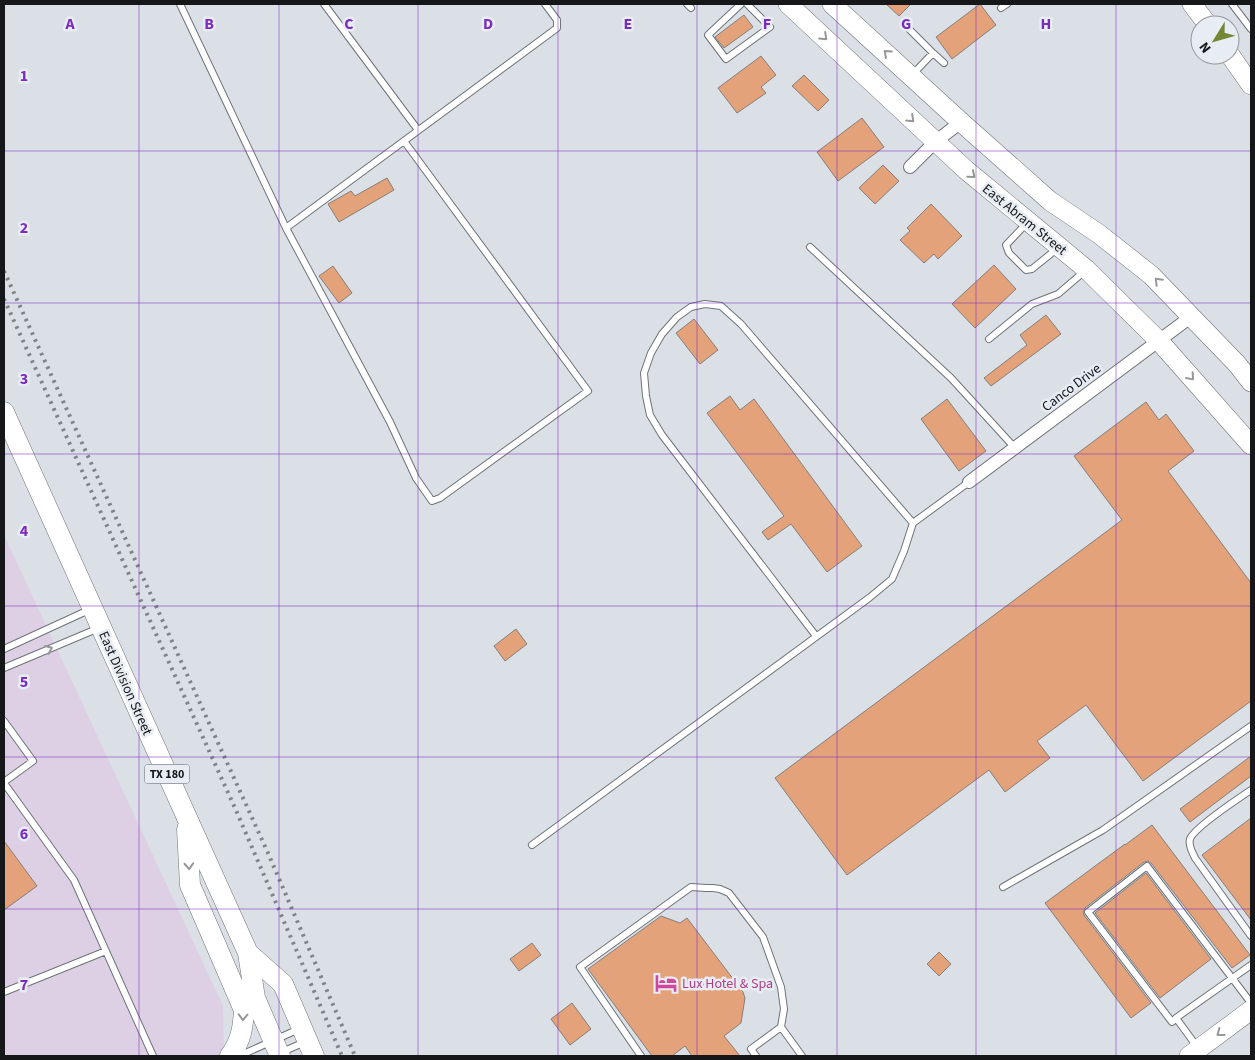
<svg xmlns="http://www.w3.org/2000/svg" width="1255" height="1060" font-family="'Source Sans 3',sans-serif">
<style>
.industrial{fill:#ddd0e4}
.building{fill:#e4a27b;stroke:#857e7a}
.lines{fill:none;stroke-linecap:round;stroke-linejoin:round}
.lane-casing{stroke:#6e7378;stroke-width:8}
.street-casing{stroke:#6e7378;stroke-width:14}
.secondary-casing{stroke:#6e7378;stroke-width:20}
.primary-casing{stroke:#6e7378;stroke-width:21}
.lane{stroke:#fff;stroke-width:6}
.street{stroke:#fff;stroke-width:12}
.secondary{stroke:#fff;stroke-width:19}
.primary{stroke:#fff;stroke-width:20}
.rail{stroke:#7f8286;stroke-width:4;stroke-dasharray:2.5 5;stroke-linecap:butt}
.oneway{stroke:#969798}
.grid{fill:none;stroke:#7b2cbf;stroke-width:1;stroke-opacity:0.55}
.labels{text-anchor:middle;stroke-width:5;stroke-linejoin:round;paint-order:stroke}
.shield{fill:#e8edf4;stroke:#54575b;stroke-width:1}
.shield-label{font-size:12px;font-weight:bold;fill:#151719}
.street-label{font-size:14px;fill:#151719;stroke:#e8edf4}
.hotel-label{font-size:14px;fill:#b23c85;stroke:#e8edf4;text-anchor:start}
.grid-label{font-size:16px;text-anchor:middle;font-weight:bold;fill:#7b2cbf;stroke:#e8edf4;stroke-width:5;stroke-linejoin:round;paint-order:stroke}
</style>
<rect width="100%" height="100%" fill="#dbe0e6"/>
<path class="industrial" d="M4 535 223 1006 224 1056H4Z"/>
<path class="building" d="M886 4H911L899 16Z
M980 4 996 25 952 59 936 37Z
M744 15 753 27 724 48 715 37Z
M761 56 776 75 761 87 766 93 737 113 718 88Z
M804 75 829 100 818 111 792 86Z
M862 118 884 147 838 181 817 152Z
M883 165 899 181 875 204 859 188Z
M387 178 394 190 339 222 328 204 351 191 355 196Z
M931 204 962 236 938 259 934 254 924 263 900 240 910 231 907 228Z
M994 265 1016 289 975 328 952 304Z
M333 266 352 293 339 303 319 276Z
M1046 315 1061 334 991 386 984 378 1027 345 1020 335Z
M694 319 718 350 700 364 676 333Z
M730 396 740 410 754 399 862 546 827 572 791 524 768 540 762 532 784 516 707 413Z
M947 399 986 451 959 471 921 419Z
M1146 402 1159 420 1166 414 1194 451 1168 471 1251 583V701L1143 781 1086 705 1037 741 1050 758 1005 792 989 770 847 875 775 778 1122 520 1074 456Z
M516 629 527 644 505 661 494 646Z
M1251 756V776L1190 822 1180 809Z
M1251 818V920L1202 855Z
M1152 825 1250 955 1232 968 1151 863 1148 861 1144 862 1085 908 1083 912 1084 915 1151 1003 1131 1018 1045 903 1125 844V845Z
M4 841 37 886 4 910Z
M1146 873 1211 959 1160 998 1095 913Z
M661 916 680 923 687 918 743 992 745 998 741 1023 724 1036 740 1056H692L685 1046 672 1056H652L588 969Z
M532 943 541 955 519 971 510 959Z
M939 952 951 964 939 976 927 964Z
M572 1003 591 1029 570 1045 551 1019Z"/>
<g class="lines">
<g class="lane-casing">
<path id="lane" d="M180 4 286 228
M324 4 418 130
M687 4 691 8
M741 4 708 35 726 59 770 27 747 4
M1232 4 1251 29
M1001 8 1007 4
M909 29 933 53 912 75
M933 53 944 63
M404 141 588 391 440 498 432 501 416 478 390 422 286 228 557 28V20L545 4
M1027 223 1006 245 1009 253 1026 270 1032 269 1058 248
M810 247 951 378 1015 448
M989 339 1032 304 1058 294 1086 270
M816 636 662 435 650 415 646 396 644 373 651 353 662 334 677 317 691 307 705 304 721 306 741 324 913 523
M4 649 91 609
M4 668 99 628
M4 721 33 761 4 782
M4 783 74 880 153 1056
M1251 790C1239 798 1194 828 1190 839 1188 846 1193 853 1195 858L1251 936
M532 845 869 598 892 579 904 551 913 523 969 482
M1003 887 1103 830 1251 726
M4 992 106 951
M1176 1018 1172 1022 1088 912 1147 866 1251 1003
M1198 1048 1176 1018 1251 965
M282 1052 305 1042
M239 1056 299 1029
M641 1056 580 967 691 887 706 888H713L720 889 729 893 763 937 781 987 784 1009 781 1027 802 1056
M756 1056 751 1049 781 1027"/>
</g>
<g class="street-casing">
<path id="street" d="M910 167 935 142 961 122
M969 482 1192 316"/>
</g>
<g class="secondary-casing">
<path id="secondary" d="M788 4 966 170 1086 269 1159 341 1251 445
M832 4 961 122 1050 201 1099 234 1151 275 1237 364 1251 382
M1192 4 1208 25
M1230 55 1251 85
M1189 1056 1251 1010"/>
</g>
<g class="primary-casing">
<path id="primary" d="M4 412 248 953 255 998 280 1056
M187 829 190 885 244 1010C243 1028 241 1041 230 1056
M248 953 283 984 314 1056"/>
</g>
<use href="#lane" class="lane"/>
<use href="#street" class="street"/>
<use href="#secondary" class="secondary"/>
<use href="#primary" class="primary"/>
<path class="rail" d="M4 271 268 853 355 1056
M4 299 235 808 342 1056"/>
</g>
<defs><path id="oneway-chevron" d="M-2-3.5L2.5 0L-2 3.5" fill="none" stroke-width="1.6" stroke-linecap="round" stroke-linejoin="round" transform="scale(1.25)"/></defs>
<g class="oneway">
<use href="#oneway-chevron" transform="translate(824 37) rotate(43)"/>
<use href="#oneway-chevron" transform="translate(887 53) rotate(-138)"/>
<use href="#oneway-chevron" transform="translate(911 119) rotate(43)"/>
<use href="#oneway-chevron" transform="translate(972 175) rotate(41)"/>
<use href="#oneway-chevron" transform="translate(1158 281) rotate(-135)"/>
<use href="#oneway-chevron" transform="translate(1191 377) rotate(49)"/>
<use href="#oneway-chevron" transform="translate(49 649) rotate(-23)"/>
<use href="#oneway-chevron" transform="translate(189 866) rotate(87)"/>
<use href="#oneway-chevron" transform="translate(243 1017) rotate(92)"/>
<use href="#oneway-chevron" transform="translate(1220 1033) rotate(143)"/>
</g>
<path class="grid" d="M139 4V1056M279 4V1056M418 4V1056M558 4V1056M697 4V1056M837 4V1056M976 4V1056M1116 4V1056M4 151H1251M4 303H1251M4 454H1251M4 606H1251M4 757H1251M4 909H1251"/>
<defs>
<g id="hotel-bare" transform="scale(1.725)"><path d="M-6-4.5h1.5V1H6V5H4.5V3h-9V5H-6ZM-4 0a1.8 1.8 0 1 1 3.6 0ZM.5 0V-2.5h3Q6-2.5 6 0Z" fill="#d1479c" stroke="#e8edf4" stroke-width="2.5" paint-order="stroke"/></g>
</defs>
<g fill-rule="evenodd">
<use href="#hotel-bare" x="666" y="983"/>
</g>
<g class="labels">
<rect class="shield" x="144.5" y="764.5" width="45" height="19" rx="4"/>
<g class="shield-label">
<text x="167" y="778">TX 180</text>
</g>
<g class="street-label">
<text transform="translate(1025 219) rotate(39)" y="5">East Abram Street</text>
<text transform="translate(1071 387) rotate(-37)" y="5">Canco Drive</text>
<text transform="translate(126 683) rotate(66)" y="5">East Division Street</text>
</g>
<g class="hotel-label">
<text x="682" y="988">Lux Hotel &amp; Spa</text>
</g>
</g>
<g class="grid-label">
<text x="70" y="29">A</text>
<text x="209" y="29">B</text>
<text x="349" y="29">C</text>
<text x="488" y="29">D</text>
<text x="628" y="29">E</text>
<text x="767" y="29">F</text>
<text x="906" y="29">G</text>
<text x="1046" y="29">H</text>
<text x="24" y="81">1</text>
<text x="24" y="233">2</text>
<text x="24" y="384">3</text>
<text x="24" y="536">4</text>
<text x="24" y="687">5</text>
<text x="24" y="839">6</text>
<text x="24" y="990">7</text>
</g>
<rect width="1255" height="1060" fill="none" stroke="#151719" stroke-width="10"/>
<g transform="translate(1215 40) rotate(233)"><circle r="24" fill="#e8edf4" stroke="#94979c"/>
<path d="M0-4L9 19L0 12L-9 19Z" fill="#738636"/>
<text y="-8" font-size="14" font-weight="bold" text-anchor="middle" fill="#151719">N</text>
</g>
</svg>
